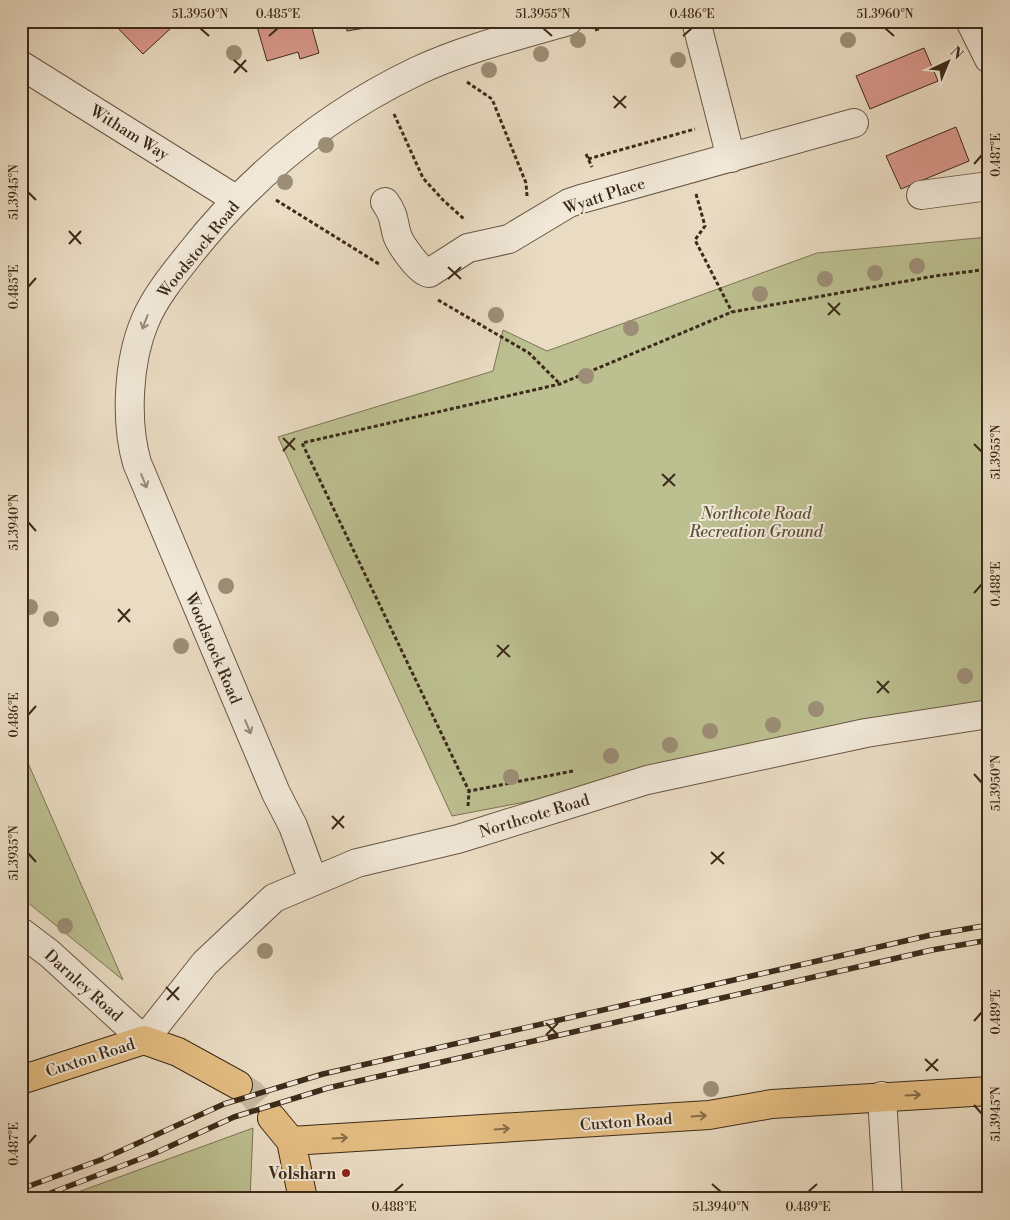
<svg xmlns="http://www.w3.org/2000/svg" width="1010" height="1220" font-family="'Libre Bodoni',serif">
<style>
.green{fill:#bcbf90;stroke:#7c7454}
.building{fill:#d9978a;stroke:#3c2a19}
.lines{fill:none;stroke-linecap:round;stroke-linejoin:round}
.major-tunnel{stroke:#c7b8a1;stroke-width:28;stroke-dasharray:28 14;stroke-linecap:butt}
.minor-casing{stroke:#685644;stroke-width:30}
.major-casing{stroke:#3c2a19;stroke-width:30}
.path{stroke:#3c2a19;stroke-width:3;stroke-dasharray:4 2.5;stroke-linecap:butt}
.minor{stroke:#f1e8d8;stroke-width:28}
.major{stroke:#e5be82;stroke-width:28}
.rail-casing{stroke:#3c2a19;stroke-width:5.5}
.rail{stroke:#f1e8d8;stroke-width:4;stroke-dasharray:11;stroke-linecap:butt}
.tree{fill:#9c8e76}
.oneway{stroke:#968978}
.oneway2{stroke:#886d48}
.ticks{fill:none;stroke:#3c2a19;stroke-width:2}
.poi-dot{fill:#8f2418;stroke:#f1e8d8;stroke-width:2}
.labels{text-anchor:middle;stroke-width:4;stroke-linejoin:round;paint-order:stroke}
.street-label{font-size:16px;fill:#3c2a19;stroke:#f1e8d8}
.park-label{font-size:16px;font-style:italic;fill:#5c4f37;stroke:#f1e8d8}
.poi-label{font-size:16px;font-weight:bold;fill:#3c2a19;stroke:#f1e8d8;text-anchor:end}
.neatline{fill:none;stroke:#3c2a19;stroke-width:2}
.ticks-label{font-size:12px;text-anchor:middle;fill:#3c2a19}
</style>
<rect width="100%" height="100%" fill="#eadcc3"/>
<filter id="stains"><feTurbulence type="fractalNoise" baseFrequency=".004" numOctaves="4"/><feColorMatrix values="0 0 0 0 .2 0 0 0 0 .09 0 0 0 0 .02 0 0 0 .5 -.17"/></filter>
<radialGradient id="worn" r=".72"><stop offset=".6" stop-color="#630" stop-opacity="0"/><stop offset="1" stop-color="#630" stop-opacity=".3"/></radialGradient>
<path class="green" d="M989 237V713L452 816 278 437 493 371 503 330 547 351 817 253Z
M21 747 123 980 21 897Z
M253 1128 250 1199H59Z"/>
<path class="building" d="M111 21H165L171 28 143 54Z
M263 21H289L291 26 310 21 319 53 300 59 298 52 267 61 256 23Z
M345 21H380V23L371 27 347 31Z
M924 48 938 81 870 109 856 76Z
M956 127 969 161 901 189 886 156Z"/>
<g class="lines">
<path class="major-tunnel" d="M238 1085 252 1094 272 1118"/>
<g class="minor-casing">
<path id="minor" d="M696 21 731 158
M970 21 989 59
M21 65 237 200
M921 195 989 186
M385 202C395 216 393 221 397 235 400 244 420 273 429 273L468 248 509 239 569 203 581 199 854 123
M313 880 293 826 276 793 137 463C125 421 128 361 145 321 155 297 173 275 189 255 250 177 327 114 417 71 464 49 517 36 568 21
M21 932 50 954 144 1040 205 963 274 898 357 863 458 839 647 780 866 733 989 714
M882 1096 888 1199"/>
</g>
<g class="major-casing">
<path id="major" d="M21 1080 144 1040 178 1052 238 1085
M272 1118 291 1141 303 1199
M291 1141 709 1115 772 1104 989 1091"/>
</g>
<path class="path" d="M21 22V21
M595 30 622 21
M467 82 492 99 526 183 527 196
M394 114 423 178 443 200 464 219
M586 154 592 167
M588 159 695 129
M696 194 705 226 695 240 732 312
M276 200 379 264
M438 300 529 353 560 384
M573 771 469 791 302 443 560 384 732 312 935 276 989 269
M468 806 469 791"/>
<use href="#minor" class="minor"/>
<use href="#major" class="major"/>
<g class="rail-casing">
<path id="rail" d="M21 1189 103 1159 224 1104 323 1074 931 935 989 925
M35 1199 153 1154 234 1117 328 1088 932 950 989 940"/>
</g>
<use href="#rail" class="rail"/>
</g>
<g class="tree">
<circle cx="578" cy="40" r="8"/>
<circle cx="848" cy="40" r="8"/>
<circle cx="234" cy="53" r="8"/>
<circle cx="541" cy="54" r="8"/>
<circle cx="678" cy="60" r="8"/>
<circle cx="489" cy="70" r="8"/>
<circle cx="326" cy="145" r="8"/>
<circle cx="285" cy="182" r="8"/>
<circle cx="917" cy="266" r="8"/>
<circle cx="875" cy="273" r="8"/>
<circle cx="825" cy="279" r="8"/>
<circle cx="760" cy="294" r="8"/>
<circle cx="496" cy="315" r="8"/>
<circle cx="631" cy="328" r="8"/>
<circle cx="586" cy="376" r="8"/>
<circle cx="226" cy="586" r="8"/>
<circle cx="30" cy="607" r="8"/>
<circle cx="51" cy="619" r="8"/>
<circle cx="181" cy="646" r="8"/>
<circle cx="965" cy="676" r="8"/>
<circle cx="816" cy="709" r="8"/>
<circle cx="773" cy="725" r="8"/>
<circle cx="710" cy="731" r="8"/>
<circle cx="670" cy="745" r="8"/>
<circle cx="611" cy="756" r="8"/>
<circle cx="511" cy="777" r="8"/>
<circle cx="65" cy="926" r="8"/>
<circle cx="265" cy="951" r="8"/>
<circle cx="711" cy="1089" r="8"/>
</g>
<defs><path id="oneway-shaft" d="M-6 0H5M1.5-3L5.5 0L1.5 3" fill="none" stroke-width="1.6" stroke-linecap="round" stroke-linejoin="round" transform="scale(1.25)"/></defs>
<g class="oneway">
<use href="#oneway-shaft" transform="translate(145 322) rotate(111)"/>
<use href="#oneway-shaft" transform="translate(144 481) rotate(68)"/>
<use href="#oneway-shaft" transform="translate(248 727) rotate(67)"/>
</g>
<g class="oneway2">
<use href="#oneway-shaft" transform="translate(913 1095) rotate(-3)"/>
<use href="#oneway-shaft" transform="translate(699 1116) rotate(-4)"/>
<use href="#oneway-shaft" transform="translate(502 1129) rotate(-4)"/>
<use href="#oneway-shaft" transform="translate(340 1138) rotate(-3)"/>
</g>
<path class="ticks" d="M200 28 209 36M543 28 552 36M885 28 894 36M269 36 278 28M683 36 692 28M234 60 247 72M234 73 246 60M613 96 626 108M614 108 626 96M974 164 982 155M28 192 36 200M69 231 81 244M69 244 81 231M448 267 461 279M448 279 461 267M28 287 36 278M828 303 840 315M828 315 840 303M283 438 295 450M974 444 982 452M283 451 295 438M662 474 675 486M663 486 675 474M28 522 36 531M974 593 982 584M118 609 130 622M118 622 130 609M497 645 510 657M497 657 509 645M877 681 889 693M877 693 889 681M28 715 36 706M974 774 982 783M332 816 344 828M332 829 344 816M711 852 724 864M28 853 36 862M711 864 724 852M166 987 179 1000M167 1000 179 987M974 1021 982 1012M546 1023 558 1035M546 1035 558 1023M925 1059 938 1071M926 1071 938 1059M974 1105 982 1114M28 1144 36 1135M712 1184 721 1192M394 1192 403 1184M808 1192 817 1184"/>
<circle class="poi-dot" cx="346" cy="1173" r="5"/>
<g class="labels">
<g class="street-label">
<text transform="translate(130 132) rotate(32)" y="6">Witham Way</text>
<text transform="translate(604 195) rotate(-18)" y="6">Wyatt Place</text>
<text transform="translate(198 249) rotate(-51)" y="6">Woodstock Road</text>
<text transform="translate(214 648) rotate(67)" y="6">Woodstock Road</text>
<text transform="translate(534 815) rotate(-17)" y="6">Northcote Road</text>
<text transform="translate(84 985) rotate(42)" y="6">Darnley Road</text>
<text transform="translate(90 1057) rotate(-18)" y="6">Cuxton Road</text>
<text transform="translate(626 1121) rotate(-4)" y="6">Cuxton Road</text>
</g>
<g class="park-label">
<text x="756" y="519">Northcote Road<tspan x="756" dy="18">Recreation Ground</tspan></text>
</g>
<g class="poi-label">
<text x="336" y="1179">Volsharn</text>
</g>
</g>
<rect width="1010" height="1220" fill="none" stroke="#eadcc3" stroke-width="55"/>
<g transform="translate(948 62) rotate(44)" stroke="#f1e8d8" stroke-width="4" paint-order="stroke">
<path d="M0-4L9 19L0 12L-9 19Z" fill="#3c2a19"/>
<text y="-8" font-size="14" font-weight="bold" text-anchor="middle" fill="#3c2a19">N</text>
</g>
<rect x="28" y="28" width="954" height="1164" class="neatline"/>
<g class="ticks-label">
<text x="200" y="18">51.3950°N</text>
<text x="278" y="18">0.485°E</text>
<text x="543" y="18">51.3955°N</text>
<text x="692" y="18">0.486°E</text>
<text x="885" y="18">51.3960°N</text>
<text transform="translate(996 155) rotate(-90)" y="4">0.487°E</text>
<text transform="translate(14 192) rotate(-90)" y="4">51.3945°N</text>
<text transform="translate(14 287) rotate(-90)" y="4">0.485°E</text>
<text transform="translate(996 452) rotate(-90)" y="4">51.3955°N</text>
<text transform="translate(14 522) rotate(-90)" y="4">51.3940°N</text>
<text transform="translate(996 584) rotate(-90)" y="4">0.488°E</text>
<text transform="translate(14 715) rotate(-90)" y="4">0.486°E</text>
<text transform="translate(996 783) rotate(-90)" y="4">51.3950°N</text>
<text transform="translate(14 853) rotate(-90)" y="4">51.3935°N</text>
<text transform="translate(996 1012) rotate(-90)" y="4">0.489°E</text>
<text transform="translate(996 1114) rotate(-90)" y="4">51.3945°N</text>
<text transform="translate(14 1144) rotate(-90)" y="4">0.487°E</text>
<text x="394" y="1211">0.488°E</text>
<text x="721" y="1211">51.3940°N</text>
<text x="808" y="1211">0.489°E</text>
</g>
<rect width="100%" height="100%" filter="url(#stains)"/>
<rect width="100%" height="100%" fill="url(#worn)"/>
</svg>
